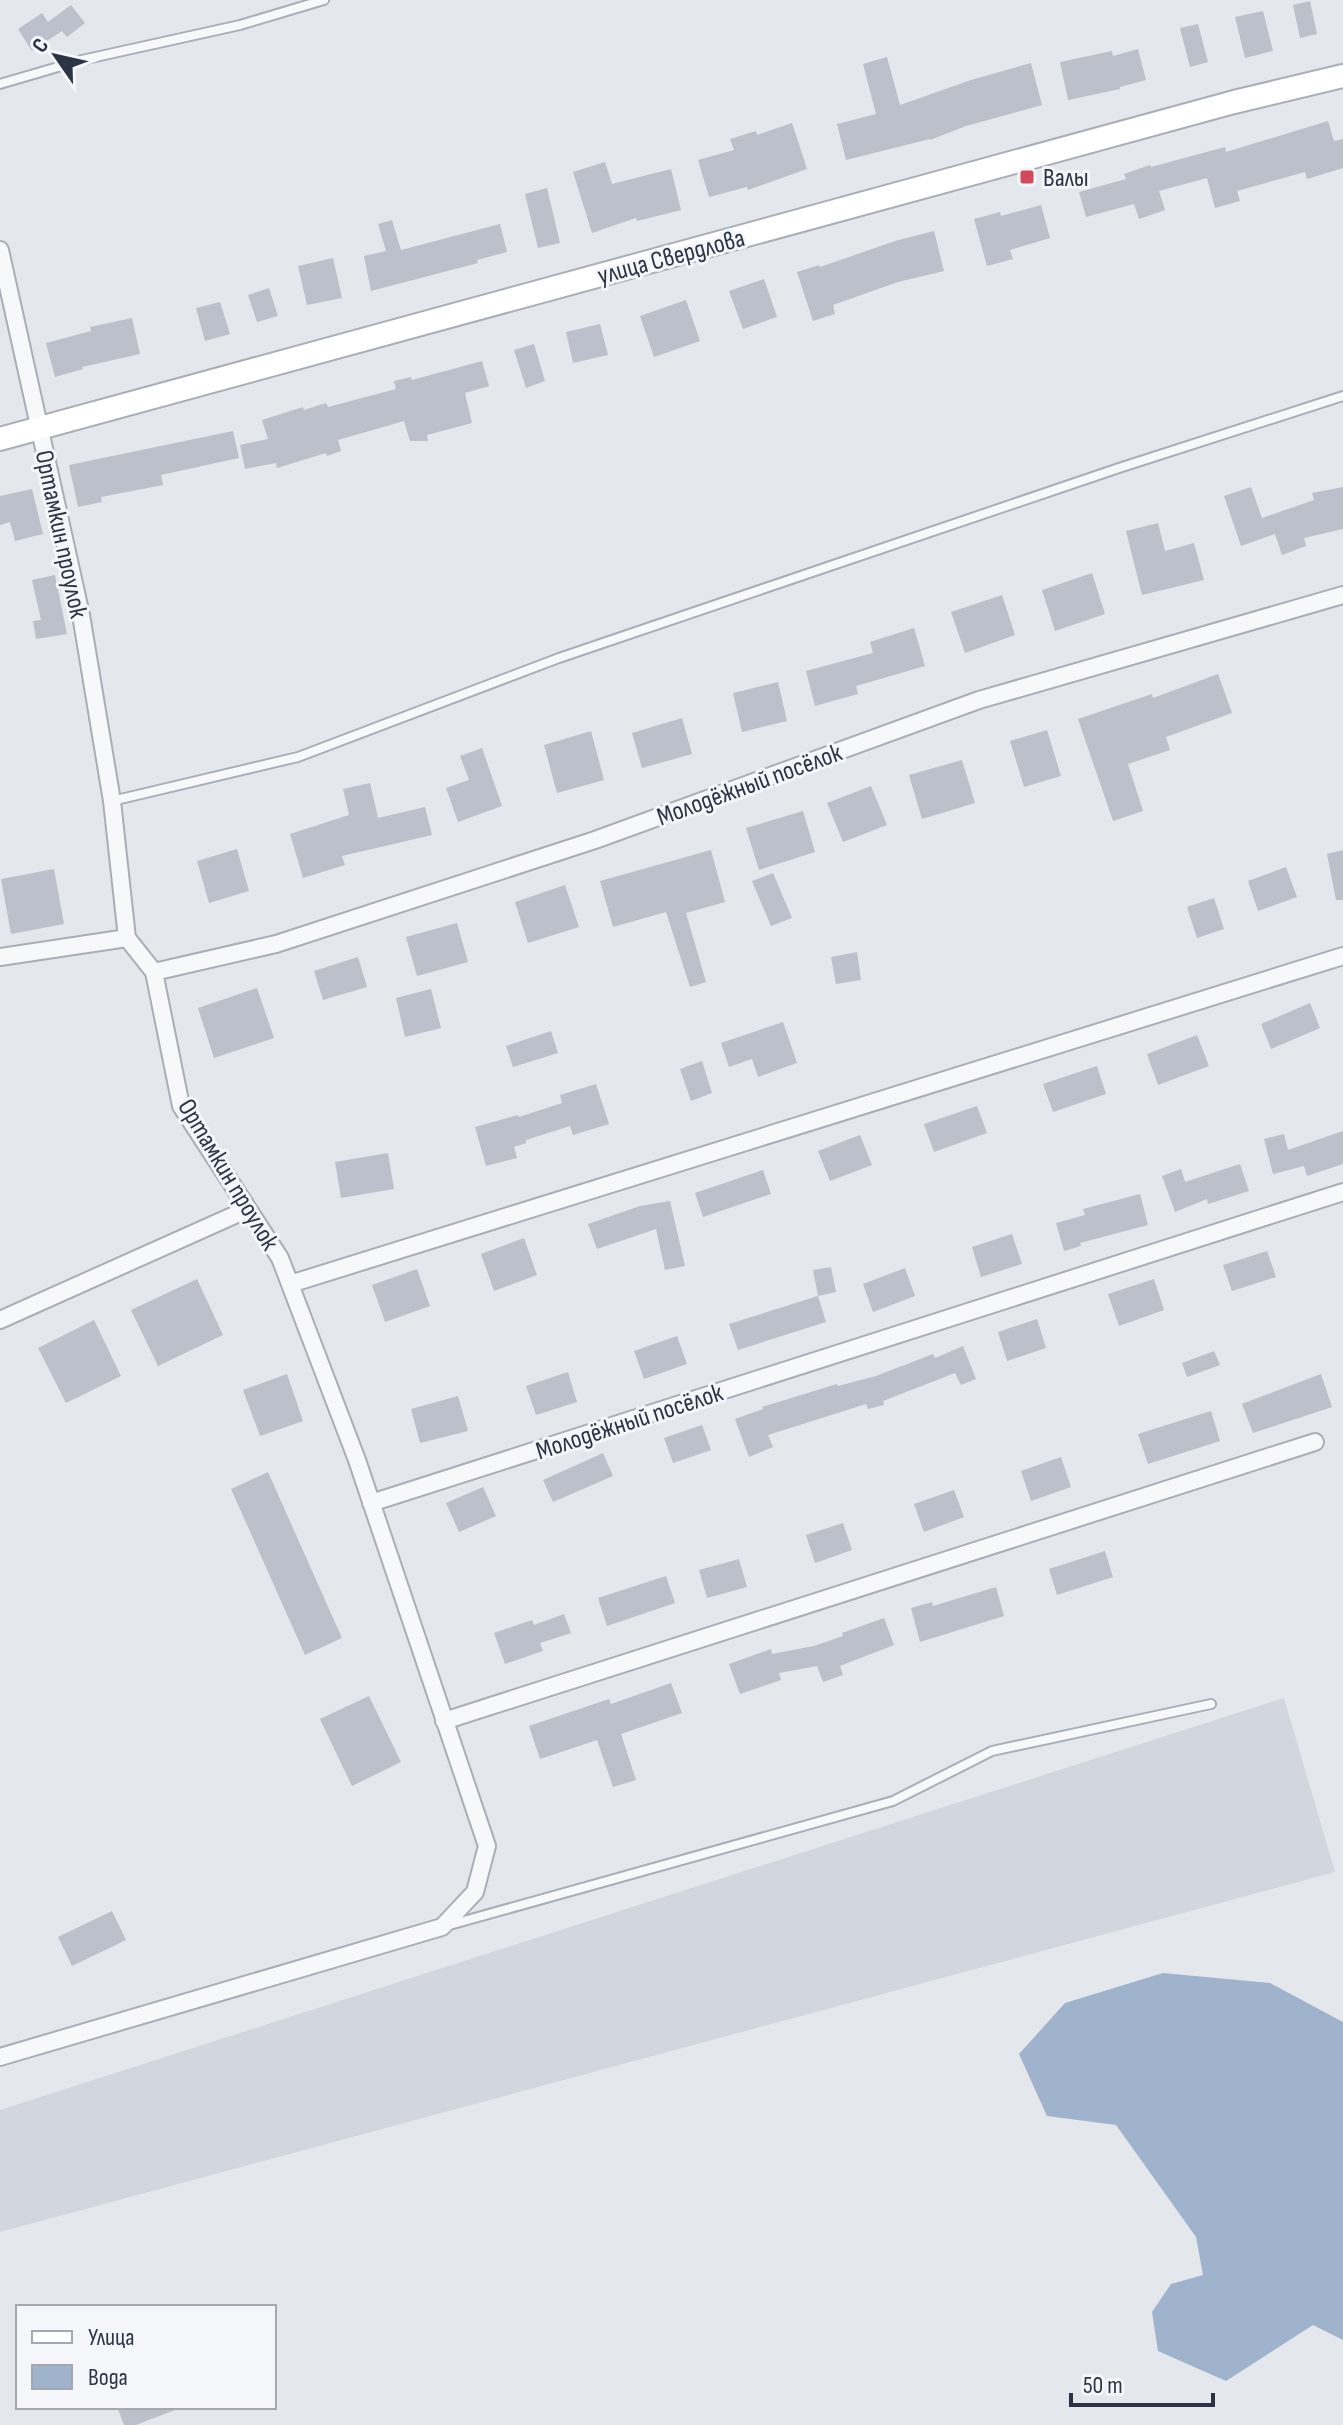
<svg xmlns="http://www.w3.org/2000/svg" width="1343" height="2425" font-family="'Sofia Sans Condensed',sans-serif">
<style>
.built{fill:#d2d6de}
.water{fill:#9fb4cc}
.building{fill:#bbc0ca}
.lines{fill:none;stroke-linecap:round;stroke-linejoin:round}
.lane-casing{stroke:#a9aeb7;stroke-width:12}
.street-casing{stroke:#a9aeb7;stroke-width:20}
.secondary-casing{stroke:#a9aeb7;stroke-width:26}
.lane{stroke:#f7f8fa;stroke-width:8}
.street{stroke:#f7f8fa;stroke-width:16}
.secondary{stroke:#fff;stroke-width:22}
.poi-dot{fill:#d1495b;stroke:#f4f6f9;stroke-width:3}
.labels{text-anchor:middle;stroke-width:6;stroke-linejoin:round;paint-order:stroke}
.poi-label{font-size:26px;fill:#2b3445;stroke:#f4f6f9;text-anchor:start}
.street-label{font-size:26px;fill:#2b3445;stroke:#f4f6f9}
</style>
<rect width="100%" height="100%" fill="#e4e7ec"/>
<path class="built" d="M1284 1698 1335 1872 0 2232V2110Z"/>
<path class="water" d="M1163 1973 1270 1983 1343 2022V2340L1313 2325 1226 2381 1158 2351 1152 2312 1171 2284 1203 2275 1196 2237 1116 2125 1047 2116 1019 2054 1065 2003Z"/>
<path class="building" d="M1310 1 1317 34 1300 38 1293 5Z
M71 5 85 23 67 37 62 31 32 51 18 29 42 13 48 22Z
M1263 11 1273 51 1245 58 1235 17Z
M1198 24 1208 62 1190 67 1180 28Z
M1138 49 1146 80 1120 87V89L1068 100 1060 62 1112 51 1113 56Z
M887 57 900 105 971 80 1031 63 1042 105 966 126 930 140V139L846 160 837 124 876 114 863 64Z
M1328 121 1334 141 1343 139V168L1307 179 1305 172 1237 191 1240 201 1215 208 1207 178 1159 191 1165 210 1139 219 1134 204 1086 217 1079 192 1126 179 1124 174 1150 165 1151 167 1225 147 1226 152Z
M792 123 807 169 748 190 747 187 709 197 698 160 734 150 730 139 756 131 757 135Z
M605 162 612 184 671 169 681 210 637 221 636 218 592 233 573 172Z
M547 188 560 243 538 248 525 194Z
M1041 205 1050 238 1010 250 1013 259 987 266 974 219 1000 212 1001 216Z
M392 220 401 250 500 224 507 252 477 260 478 263 371 291 364 256 386 251 378 224Z
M934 231 944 271 898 282 833 305 835 314 813 321 797 272 819 265 820 267 895 241Z
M333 258 342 298 307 305 298 266Z
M764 279 777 317 743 329 729 291Z
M269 288 278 316 257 322 248 295Z
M686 300 700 341 654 357 640 316Z
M220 302 230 334 205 341 196 308Z
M132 318 140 354 82 367 83 369 55 377 46 343 91 331 90 327Z
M600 324 608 355 573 363 566 332Z
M534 344 545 381 526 388 514 350Z
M482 361 489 386 465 393 472 423 427 435 428 441H410L404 421 338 440 341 451 327 456 326 453 277 468 276 463 245 469 240 445 268 439 262 420 303 407 304 410 326 403 328 407 396 389 394 381 411 377 412 380Z
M233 431 239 458 161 475 163 485 101 497 102 502 78 507 69 465Z
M1251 487 1262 518 1314 500 1312 493 1343 487V529L1304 538 1306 546 1282 555 1275 534 1241 546 1224 496Z
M32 489 43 534 15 541 10 522 0 525V496Z
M1158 523 1165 551 1194 543 1204 580 1142 595 1126 531Z
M1092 573 1105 614 1055 631 1042 590Z
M55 575 67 634 36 639 33 621 41 620 32 580Z
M1002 595 1015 635 965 653 951 612Z
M914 628 925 666 856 686 858 694 815 706 806 671 873 653 870 642Z
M1218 674 1232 713 1166 737 1170 750 1128 764 1143 811 1113 821 1078 719 1152 694 1153 698Z
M778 682 787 721 742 732 733 693Z
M682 718 692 754 642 768 632 733Z
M1047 730 1061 776 1024 787 1010 741Z
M591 731 604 780 557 793 544 745Z
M482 748 502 806 458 822 446 788 469 780 460 756Z
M962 760 975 803 922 819 909 775Z
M370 783 378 818 425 807 432 835 342 856 345 865 303 878 290 834 349 815 343 789Z
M871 786 887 825 843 842 827 803Z
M803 811 815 852 759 870 746 828Z
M237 849 249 891 209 903 197 861Z
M711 850 725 902 686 913 706 982 690 987 666 912 613 927 600 881Z
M1343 850V900H1336L1327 854Z
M1286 867 1297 897 1258 911 1248 881Z
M54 869 64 924 11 934 1 879Z
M773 873 792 918 771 926 752 881Z
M565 885 579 927 528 943 515 902Z
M1214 898 1224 929 1197 938 1187 907Z
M457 923 468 962 417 976 406 937Z
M857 952 861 980 836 984 831 957Z
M358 957 367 987 323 1000 314 971Z
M257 988 274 1038 214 1058 198 1008Z
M431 989 441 1028 405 1037 396 998Z
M1310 1003 1320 1028 1271 1049 1261 1024Z
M783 1022 797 1063 758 1077 752 1059 729 1067 721 1043Z
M551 1031 558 1053 513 1067 506 1046Z
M1197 1035 1209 1066 1158 1085 1147 1054Z
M702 1061 712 1093 691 1101 680 1069Z
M1097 1066 1106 1094 1053 1112 1043 1084Z
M596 1084 609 1124 573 1135 570 1126 526 1140V1143L514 1147 517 1158 486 1166 475 1127 518 1115 519 1117 562 1103 560 1095Z
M977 1106 987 1133 934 1152 924 1124Z
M1343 1131V1164L1307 1176 1304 1166 1273 1174 1264 1139 1284 1134 1288 1150Z
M860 1135 872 1165 830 1181 818 1151Z
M388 1153 394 1189 341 1198 335 1162Z
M1240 1164 1249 1191 1208 1204 1207 1199 1175 1212 1162 1176 1181 1169 1185 1182Z
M763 1170 771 1194 703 1217 695 1193Z
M1140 1194 1148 1225 1080 1243 1081 1246 1064 1251 1056 1223 1085 1215 1083 1209Z
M670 1201 685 1266 665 1270 656 1229 597 1249 588 1224 640 1206Z
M1012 1234 1022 1264 981 1277 972 1247Z
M524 1238 537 1275 494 1291 481 1254Z
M1267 1251 1276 1277 1232 1291 1223 1265Z
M831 1267 836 1292 818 1296 813 1270Z
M905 1268 915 1296 873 1312 863 1284Z
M417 1269 430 1306 385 1322 372 1285Z
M197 1279 223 1335 158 1366 131 1310Z
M1154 1279 1164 1310 1119 1326 1108 1294Z
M818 1296 826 1322 738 1350 729 1324Z
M1037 1319 1046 1348 1007 1361 998 1332Z
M94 1320 121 1376 66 1403 38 1348Z
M677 1336 687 1364 644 1379 634 1351Z
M963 1346 976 1379 961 1385 955 1373 883 1401 884 1405 868 1409 866 1404 768 1435 773 1447 749 1457 735 1419 763 1409 762 1407 837 1384 838 1386 876 1376 933 1354 935 1358Z
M1214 1351 1220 1365 1187 1377 1182 1363Z
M568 1372 577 1402 536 1415 526 1386Z
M287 1374 303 1421 260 1436 243 1390Z
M1321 1374 1332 1407 1253 1433 1242 1404Z
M458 1396 468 1431 420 1443 411 1409Z
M1211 1411 1220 1441 1148 1464 1138 1434Z
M702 1425 711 1450 673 1463 664 1438Z
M603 1453 613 1476 553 1502 543 1480Z
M1061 1457 1071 1487 1031 1501 1021 1471Z
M268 1472 342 1638 305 1655 231 1489Z
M483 1487 496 1516 459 1532 446 1503Z
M954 1490 964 1517 924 1532 914 1504Z
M843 1523 852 1550 815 1563 806 1535Z
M1105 1551 1113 1577 1057 1595 1049 1569Z
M739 1559 747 1587 707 1598 699 1570Z
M666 1576 675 1603 607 1626 598 1598Z
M996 1587 1004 1616 920 1642 911 1608 932 1602 933 1606Z
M564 1614 571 1633 540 1643 543 1651 505 1664 494 1633 532 1620 534 1625Z
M884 1618 894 1645 840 1666 843 1675 823 1682 817 1666 779 1673 781 1680 740 1694 729 1664 771 1649 772 1654 814 1646 843 1636 842 1633Z
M671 1683 682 1713 621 1734 636 1780 613 1787 597 1740 540 1759 529 1726 609 1699 611 1704Z
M369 1696 401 1762 352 1786 320 1719Z
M112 1911 126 1940 72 1966 58 1937Z
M117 2407H179L180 2408 136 2425H124Z"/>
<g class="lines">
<g class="lane-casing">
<path id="lane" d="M0 84 82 60 240 25 324 0
M112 801 298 757 559 658 1119 468 1343 396
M446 1926 893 1801 992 1751 1211 1704"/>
</g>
<g class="street-casing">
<path id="street" d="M0 250 81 615 112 801 127 938 154 972 181 1106 280 1258 357 1460 487 1846 475 1892 442 1927 0 2057
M0 957 127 938
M154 972 276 944 595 840 979 700 1343 595
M290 1284 1343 956
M0 1320 248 1209
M371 1503 1343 1192
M444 1721 1315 1442"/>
</g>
<g class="secondary-casing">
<path id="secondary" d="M0 439 1234 102 1343 76"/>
</g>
<use href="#lane" class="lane"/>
<use href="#street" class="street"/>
<use href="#secondary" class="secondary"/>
</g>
<rect class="poi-dot" x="1019" y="169" width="16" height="16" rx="4"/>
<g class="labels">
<g class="poi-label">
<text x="1043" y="186">Валы</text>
</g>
<g class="street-label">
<text transform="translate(671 256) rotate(-15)" y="9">улица Свердлова</text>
<text transform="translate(62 534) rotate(78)" y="9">Ортамкин проулок</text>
<text transform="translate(749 784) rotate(-20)" y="9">Молодёжный посёлок</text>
<text transform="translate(229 1174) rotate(59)" y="9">Ортамкин проулок</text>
<text transform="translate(629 1421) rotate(-18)" y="9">Молодёжный посёлок</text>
</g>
</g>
<rect x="16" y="2305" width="260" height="104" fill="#f4f6f9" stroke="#a4a8b1" stroke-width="2"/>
<rect x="32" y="2331" width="40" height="12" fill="#ffffff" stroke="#a4a8b1" stroke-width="2"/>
<text x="88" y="2345" font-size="24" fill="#2b3445">Улица</text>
<rect x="32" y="2365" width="40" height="24" fill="#9fb4cc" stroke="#a4a8b1" stroke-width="2"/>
<text x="88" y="2385" font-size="24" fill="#2b3445">Вода</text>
<g transform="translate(56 56) rotate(304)" stroke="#f4f6f9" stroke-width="6" paint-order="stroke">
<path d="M0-6L14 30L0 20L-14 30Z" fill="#2b3445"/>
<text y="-12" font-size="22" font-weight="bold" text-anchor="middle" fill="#2b3445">С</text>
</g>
<path d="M1071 2393v12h142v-12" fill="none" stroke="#2b3445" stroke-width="4"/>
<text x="1083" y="2393" font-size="24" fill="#2b3445" stroke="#f4f6f9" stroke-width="6" paint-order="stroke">50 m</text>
</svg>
